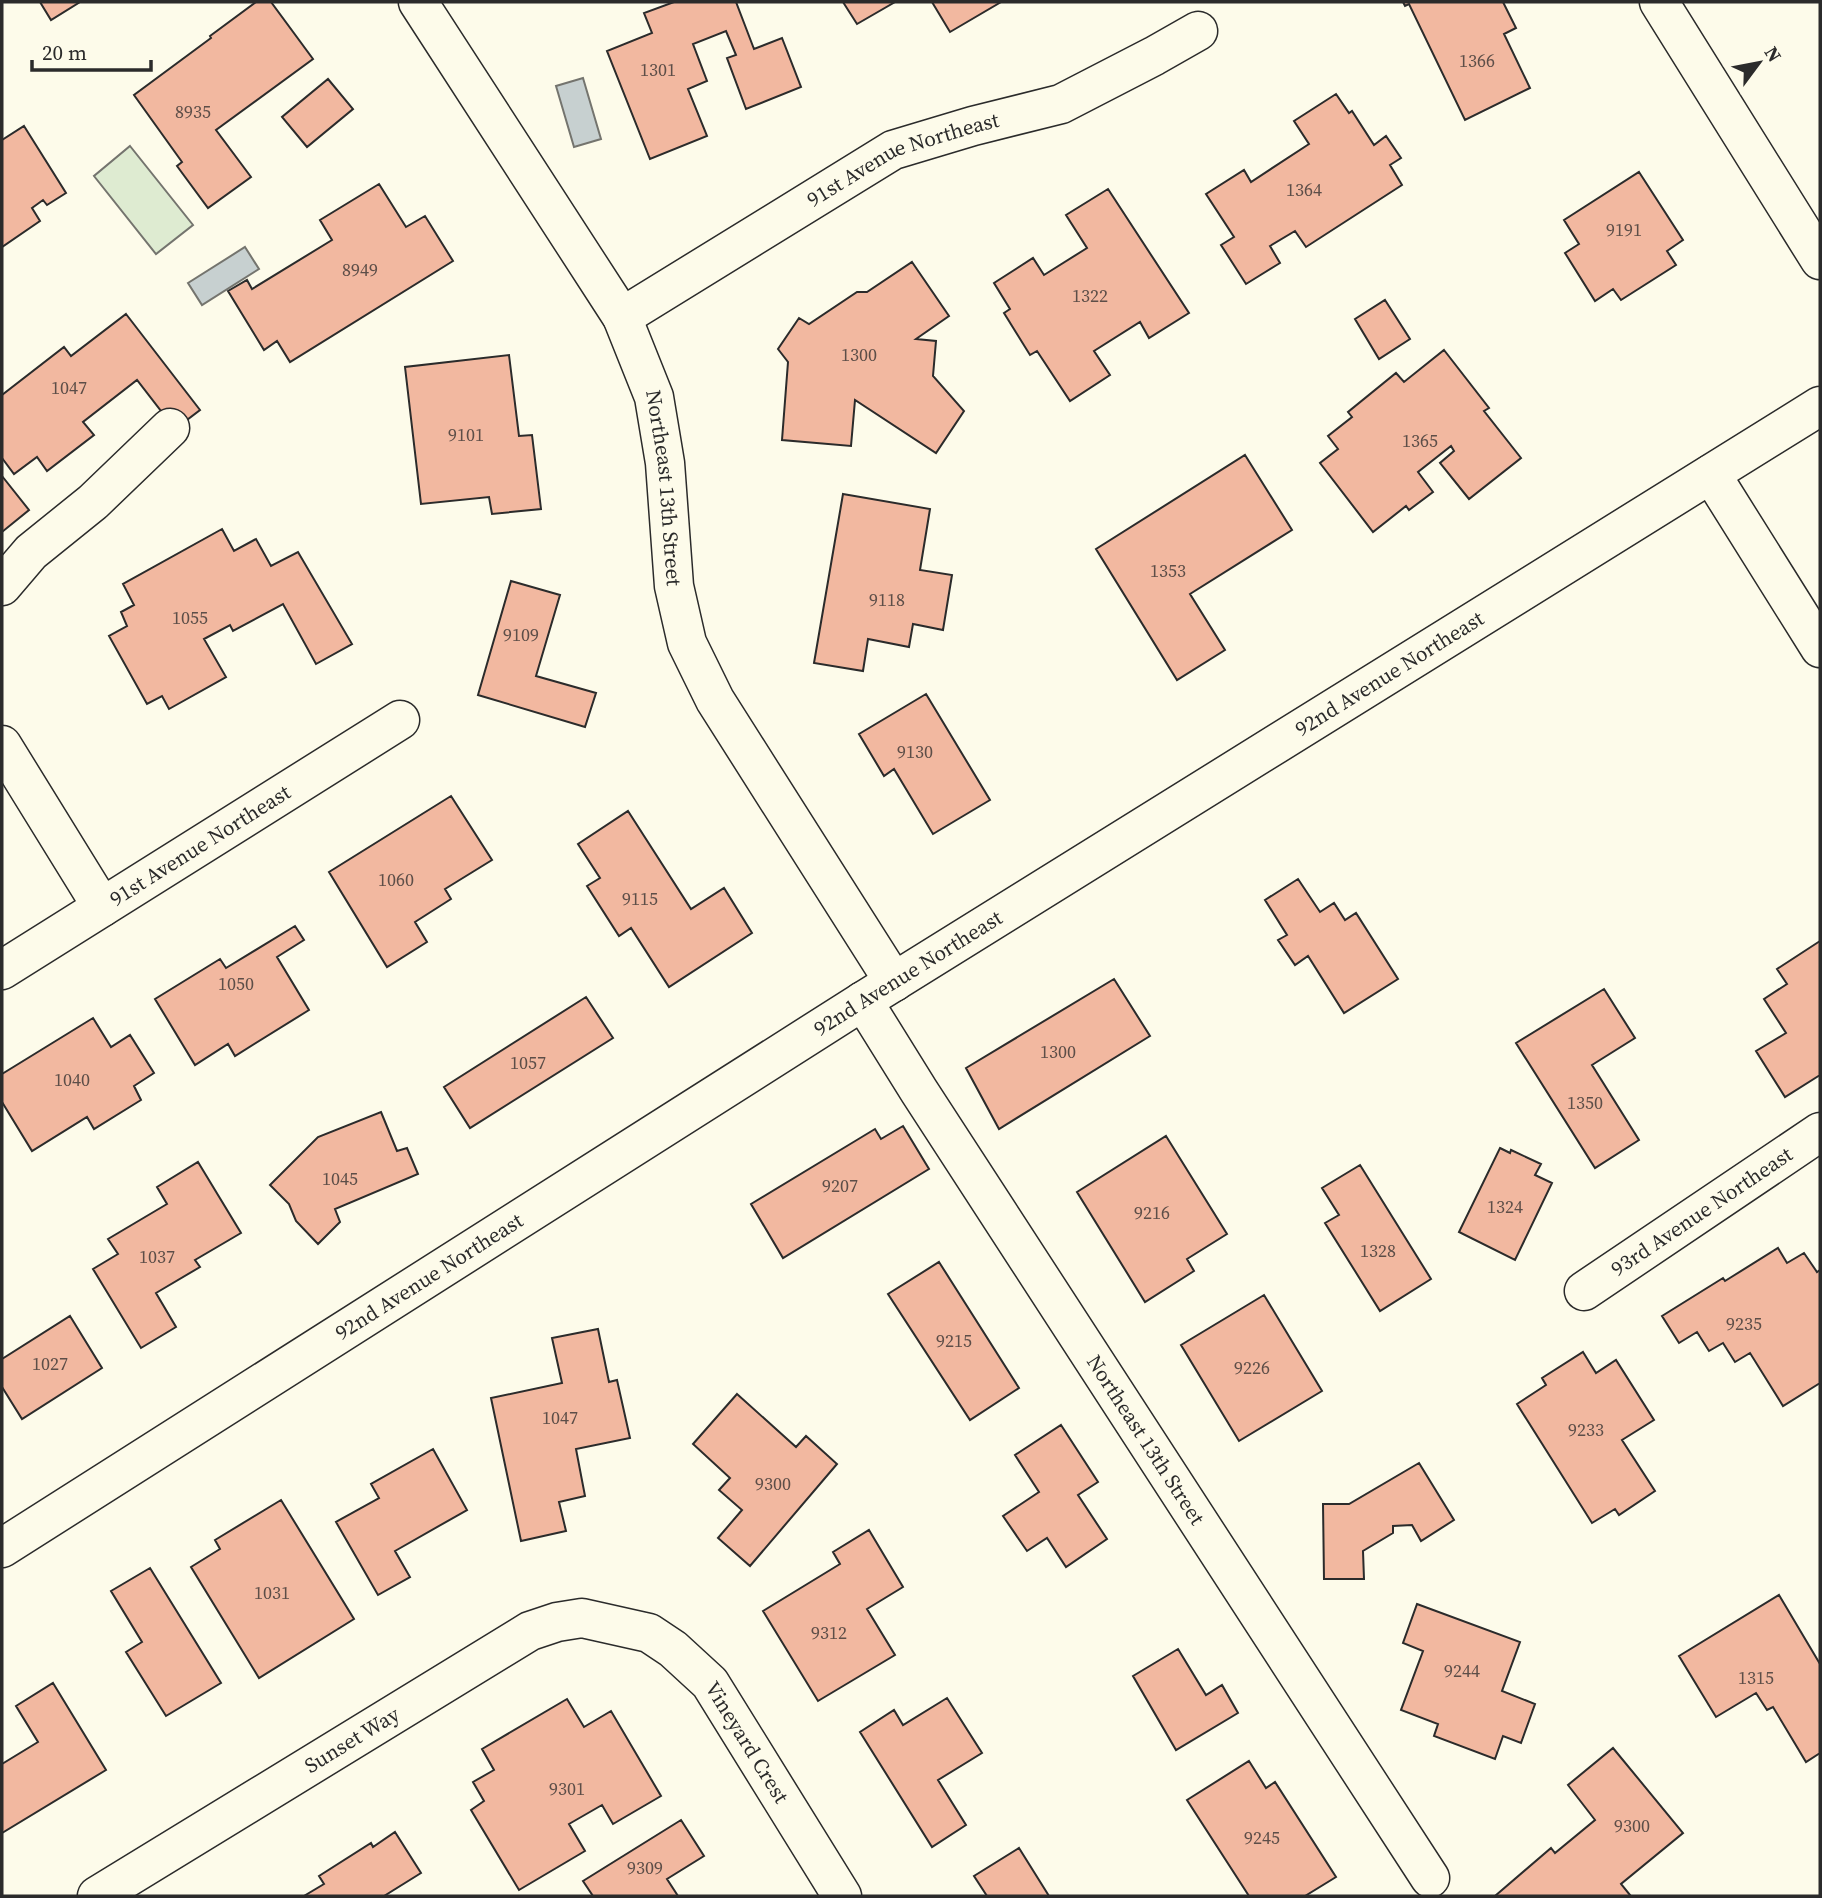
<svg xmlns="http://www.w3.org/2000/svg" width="1822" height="1898" font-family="'Source Serif 4',serif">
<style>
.green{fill:#deebd1;stroke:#74746e;stroke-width:2}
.water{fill:#c7d0d0;stroke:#74746e;stroke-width:2}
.building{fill:#f2b8a0;stroke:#2b2b2b;stroke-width:2}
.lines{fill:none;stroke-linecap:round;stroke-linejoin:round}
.minor-casing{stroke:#2b2b2b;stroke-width:41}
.major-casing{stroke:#2b2b2b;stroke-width:41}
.minor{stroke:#fdfbea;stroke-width:38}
.major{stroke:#fdfbea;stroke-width:38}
.labels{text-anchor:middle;stroke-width:5;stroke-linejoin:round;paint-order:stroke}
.number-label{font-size:18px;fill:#5d4e48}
.street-label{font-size:21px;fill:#2b2b2b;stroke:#fdfbea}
</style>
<rect width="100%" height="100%" fill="#fdfbea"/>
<path class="green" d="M130 146 193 225 156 254 94 176Z"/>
<path class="water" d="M583 78 601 139 574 147 556 86Z
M245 247 259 269 202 305 188 283Z"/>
<path class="building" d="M40 2H80L51 20Z
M256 2H271L313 59 216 130 251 177 208 208 177 166 182 162 134 95 211 38 210 36Z
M674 2H736L754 49 782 38 801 87 746 109 727 58 736 55 726 31 693 44 707 81 688 89 707 136 650 159 607 51 652 33 644 13Z
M843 2H895L857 24Z
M932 2H1001L950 32Z
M1403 2H1503L1516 28 1504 34 1530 88 1465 120 1409 4 1405 6Z
M328 79 353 109 307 147 282 117Z
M1336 94 1349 113 1352 111 1374 145 1386 136 1401 158 1390 165 1402 185 1306 247 1295 231 1270 246 1280 263 1246 284 1221 245 1234 237 1206 194 1244 170 1251 182 1309 144 1294 121Z
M24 126 66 193 47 205 43 200 32 208 40 221 2 247V140Z
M1639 172 1683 240 1667 251 1676 265 1621 300 1613 289 1595 301 1565 253 1579 244 1564 220Z
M379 184 406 227 425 216 453 261 290 362 277 341 264 350 228 291 247 280 252 289 332 240 320 220Z
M1108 189 1189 313 1149 338 1140 322 1094 351 1110 375 1070 401 1037 351 1030 355 1004 313 1010 309 994 283 1033 258 1044 275 1087 248 1066 215Z
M912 262 949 316 916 339 936 341 933 376 964 411 936 453 855 400 851 446 782 440 788 362 778 349 799 318 809 324 857 292H867Z
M1385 300 1410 339 1379 359 1355 319Z
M126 314 200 410 175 429 137 380 83 422 94 435 47 471 37 457 14 474 2 458V395L64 347 71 356Z
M1444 350 1489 408 1484 411 1521 458 1469 499 1440 463 1454 451 1451 446 1418 472 1433 492 1409 510 1406 506 1373 532 1320 463 1338 449 1328 436 1352 417 1348 412 1396 373 1404 382Z
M509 355 519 436 532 435 541 509 492 514 489 497 421 504 405 367Z
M1245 455 1292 530 1190 594 1225 650 1177 680 1096 549Z
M2 476 29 510 2 532Z
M843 494 930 509 920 570 952 575 943 630 913 624 909 647 868 639 863 671 814 663Z
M222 529 234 551 256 539 271 566 298 552 352 644 316 664 283 604 233 631 230 625 204 639 226 677 169 709 162 696 147 704 109 636 127 626 121 612 134 605 123 584Z
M511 581 560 595 536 676 596 693 585 727 478 695Z
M926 694 990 800 933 834 894 769 884 776 859 734Z
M451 796 492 860 445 889 451 899 415 922 427 942 387 967 329 872Z
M628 811 691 909 724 888 752 933 669 987 631 928 619 936 587 886 600 878 578 844Z
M1298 879 1320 912 1334 903 1345 920 1356 913 1398 979 1344 1013 1308 956 1295 965 1278 940 1287 935 1265 900Z
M295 926 304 940 277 957 309 1010 235 1056 228 1044 195 1065 155 999 220 959 226 968Z
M1820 941V1075L1785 1097 1756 1051 1786 1033 1764 999 1787 984 1777 969Z
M1114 979 1150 1036 999 1129 966 1068Z
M1604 989 1635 1038 1592 1065 1639 1140 1595 1168 1516 1043Z
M586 997 613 1038 470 1128 444 1087Z
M93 1018 111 1047 130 1035 154 1073 134 1086 141 1100 94 1129 87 1117 32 1151 2 1102V1074Z
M381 1112 397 1151 407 1148 418 1174 335 1209 340 1222 318 1244 296 1221 289 1204 270 1185 318 1137Z
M903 1126 929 1169 783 1258 751 1204 875 1129 881 1139Z
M1166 1136 1227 1234 1187 1259 1194 1271 1145 1302 1077 1192Z
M1500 1148 1510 1153 1511 1150 1541 1164 1535 1175 1552 1183 1515 1260 1459 1232Z
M198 1162 241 1233 195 1260 200 1267 156 1293 176 1327 141 1348 93 1269 118 1254 108 1239 167 1204 157 1187Z
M1360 1165 1431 1279 1380 1311 1325 1223 1339 1215 1322 1188Z
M1778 1248 1787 1263 1804 1253 1817 1272 1820 1270V1383L1783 1406 1750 1353 1735 1362 1723 1343 1709 1351 1697 1332 1679 1343 1662 1316 1723 1278 1725 1281Z
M939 1262 1019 1388 970 1420 888 1294Z
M1264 1295 1322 1391 1239 1441 1181 1345Z
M70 1316 102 1368 22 1419 2 1387V1359Z
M598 1329 609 1382 617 1380 630 1438 576 1449 585 1496 559 1502 566 1531 521 1541 491 1398 562 1383 552 1338Z
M1583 1352 1596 1373 1616 1360 1654 1420 1622 1440 1655 1491 1619 1515 1615 1509 1592 1523 1517 1404 1546 1385 1542 1378Z
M737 1394 796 1447 806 1436 837 1464 750 1566 718 1538 742 1510 719 1490 730 1478 693 1444Z
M1061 1425 1098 1482 1078 1495 1107 1539 1066 1567 1047 1538 1027 1551 1003 1516 1039 1492 1015 1455Z
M433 1449 467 1510 395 1551 410 1577 378 1595 336 1522 379 1498 371 1484Z
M1419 1463 1454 1520 1421 1541 1412 1525 1393 1526V1533L1363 1551 1364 1579H1324L1323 1504H1349Z
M281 1500 354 1619 259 1678 191 1567 220 1549 215 1540Z
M869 1530 903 1587 867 1609 895 1655 818 1701 763 1611 840 1564 833 1552Z
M150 1568 221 1683 166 1716 126 1652 142 1642 111 1591Z
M1779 1595 1820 1664V1753L1806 1762 1773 1707 1767 1710 1756 1693 1716 1717 1679 1656Z
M1417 1604 1520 1642 1502 1691 1535 1704 1521 1743 1503 1736 1495 1759 1434 1736 1438 1724 1401 1710 1423 1651 1403 1643Z
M1178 1649 1206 1695 1222 1685 1238 1713 1176 1750 1133 1676Z
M53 1683 106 1770 2 1833V1764L38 1742 16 1706Z
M947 1698 982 1753 938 1780 966 1825 932 1847 860 1732 894 1710 903 1725Z
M567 1699 584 1727 611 1711 661 1796 613 1824 602 1805 569 1824 585 1851 519 1890 471 1810 484 1801 473 1782 494 1770 482 1749Z
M1613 1748 1683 1833 1621 1884 1630 1895 1629 1896H1495L1551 1848 1555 1853 1595 1820 1568 1785Z
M1249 1761 1266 1788 1275 1782 1336 1877 1305 1896H1249L1187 1800Z
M681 1820 704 1856 667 1879 678 1896H593L583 1881Z
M395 1832 421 1873 384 1896H304L324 1884 319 1876 371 1843 373 1847Z
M1019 1848 1049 1896H987L974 1876Z"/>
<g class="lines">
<g class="minor-casing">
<g id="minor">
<path id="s1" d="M418 2 622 317 654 397 665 463 674 586 687 643 715 700 894 982"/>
<path d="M1659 2 1820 260"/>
<path id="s2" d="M622 317 893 150 973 126 1061 104 1154 56 1198 31"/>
<path d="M1711 474 1820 648"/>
<path d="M2 586 31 552 93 502 170 428"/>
<path d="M2 745 102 907"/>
<path id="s3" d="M2 970 400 720"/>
<path id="s4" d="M863 1001 919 1091 1430 1878"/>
<path id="s5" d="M1584 1291 1820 1132"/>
<path id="s6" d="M97 1896 530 1631 557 1622 582 1618 649 1633 673 1649 710 1683 842 1896"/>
</g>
</g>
<g class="major-casing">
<g id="major">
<path id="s7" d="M2 1548 863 1001 1820 406"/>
</g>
</g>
<use href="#minor" class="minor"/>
<use href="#major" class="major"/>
</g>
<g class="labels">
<g class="number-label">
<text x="1477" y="67">1366</text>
<text x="658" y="76">1301</text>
<text x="193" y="118">8935</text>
<text x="1304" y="196">1364</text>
<text x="1624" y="236">9191</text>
<text x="360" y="276">8949</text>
<text x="1090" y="302">1322</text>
<text x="859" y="361">1300</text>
<text x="69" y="394">1047</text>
<text x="466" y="441">9101</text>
<text x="1420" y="447">1365</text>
<text x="1168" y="577">1353</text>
<text x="887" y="606">9118</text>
<text x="190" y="624">1055</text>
<text x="521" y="641">9109</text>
<text x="915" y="758">9130</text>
<text x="396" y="886">1060</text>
<text x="640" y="905">9115</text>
<text x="236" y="990">1050</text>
<text x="1058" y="1058">1300</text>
<text x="528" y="1069">1057</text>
<text x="72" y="1086">1040</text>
<text x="1585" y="1109">1350</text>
<text x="340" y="1185">1045</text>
<text x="840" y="1192">9207</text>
<text x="1505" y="1213">1324</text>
<text x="1152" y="1219">9216</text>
<text x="1378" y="1257">1328</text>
<text x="157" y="1263">1037</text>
<text x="1744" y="1330">9235</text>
<text x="954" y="1347">9215</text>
<text x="50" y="1370">1027</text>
<text x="1252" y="1374">9226</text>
<text x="560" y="1424">1047</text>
<text x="1586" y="1436">9233</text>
<text x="773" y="1490">9300</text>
<text x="272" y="1599">1031</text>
<text x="829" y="1639">9312</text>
<text x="1462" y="1677">9244</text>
<text x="1756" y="1684">1315</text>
<text x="567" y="1795">9301</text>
<text x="1632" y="1832">9300</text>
<text x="1262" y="1844">9245</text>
<text x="645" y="1874">9309</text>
</g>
<g class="street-label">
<text dy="7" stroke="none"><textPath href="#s2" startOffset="324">91st Avenue Northeast</textPath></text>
<text dy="7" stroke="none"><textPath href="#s1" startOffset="553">Northeast 13th Street</textPath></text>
<text dy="7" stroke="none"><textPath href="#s7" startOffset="1640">92nd Avenue Northeast</textPath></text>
<text dy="7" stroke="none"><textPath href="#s3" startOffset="234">91st Avenue Northeast</textPath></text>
<text dy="7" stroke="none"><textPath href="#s7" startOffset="1073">92nd Avenue Northeast</textPath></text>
<text dy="7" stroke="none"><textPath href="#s5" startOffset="142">93rd Avenue Northeast</textPath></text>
<text dy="7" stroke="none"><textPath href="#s7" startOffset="506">92nd Avenue Northeast</textPath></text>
<text dy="7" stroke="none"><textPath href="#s4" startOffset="522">Northeast 13th Street</textPath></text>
<text dy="7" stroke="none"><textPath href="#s6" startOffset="299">Sunset Way</textPath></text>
<text dy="7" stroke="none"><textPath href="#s6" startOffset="779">Vineyard Crest</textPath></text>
</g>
</g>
<rect width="1822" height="1898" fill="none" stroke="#2b2b2b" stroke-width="7"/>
<g transform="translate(1759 63) rotate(58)" stroke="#fdfbea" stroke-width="5" paint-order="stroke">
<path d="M0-5L12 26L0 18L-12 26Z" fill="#2b2b2b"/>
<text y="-10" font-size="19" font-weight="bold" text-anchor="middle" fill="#2b2b2b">N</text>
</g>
<path d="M32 60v10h119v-10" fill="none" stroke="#2b2b2b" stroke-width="3.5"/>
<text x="42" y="60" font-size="21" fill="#2b2b2b" stroke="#fdfbea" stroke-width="5" paint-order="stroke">20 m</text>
</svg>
